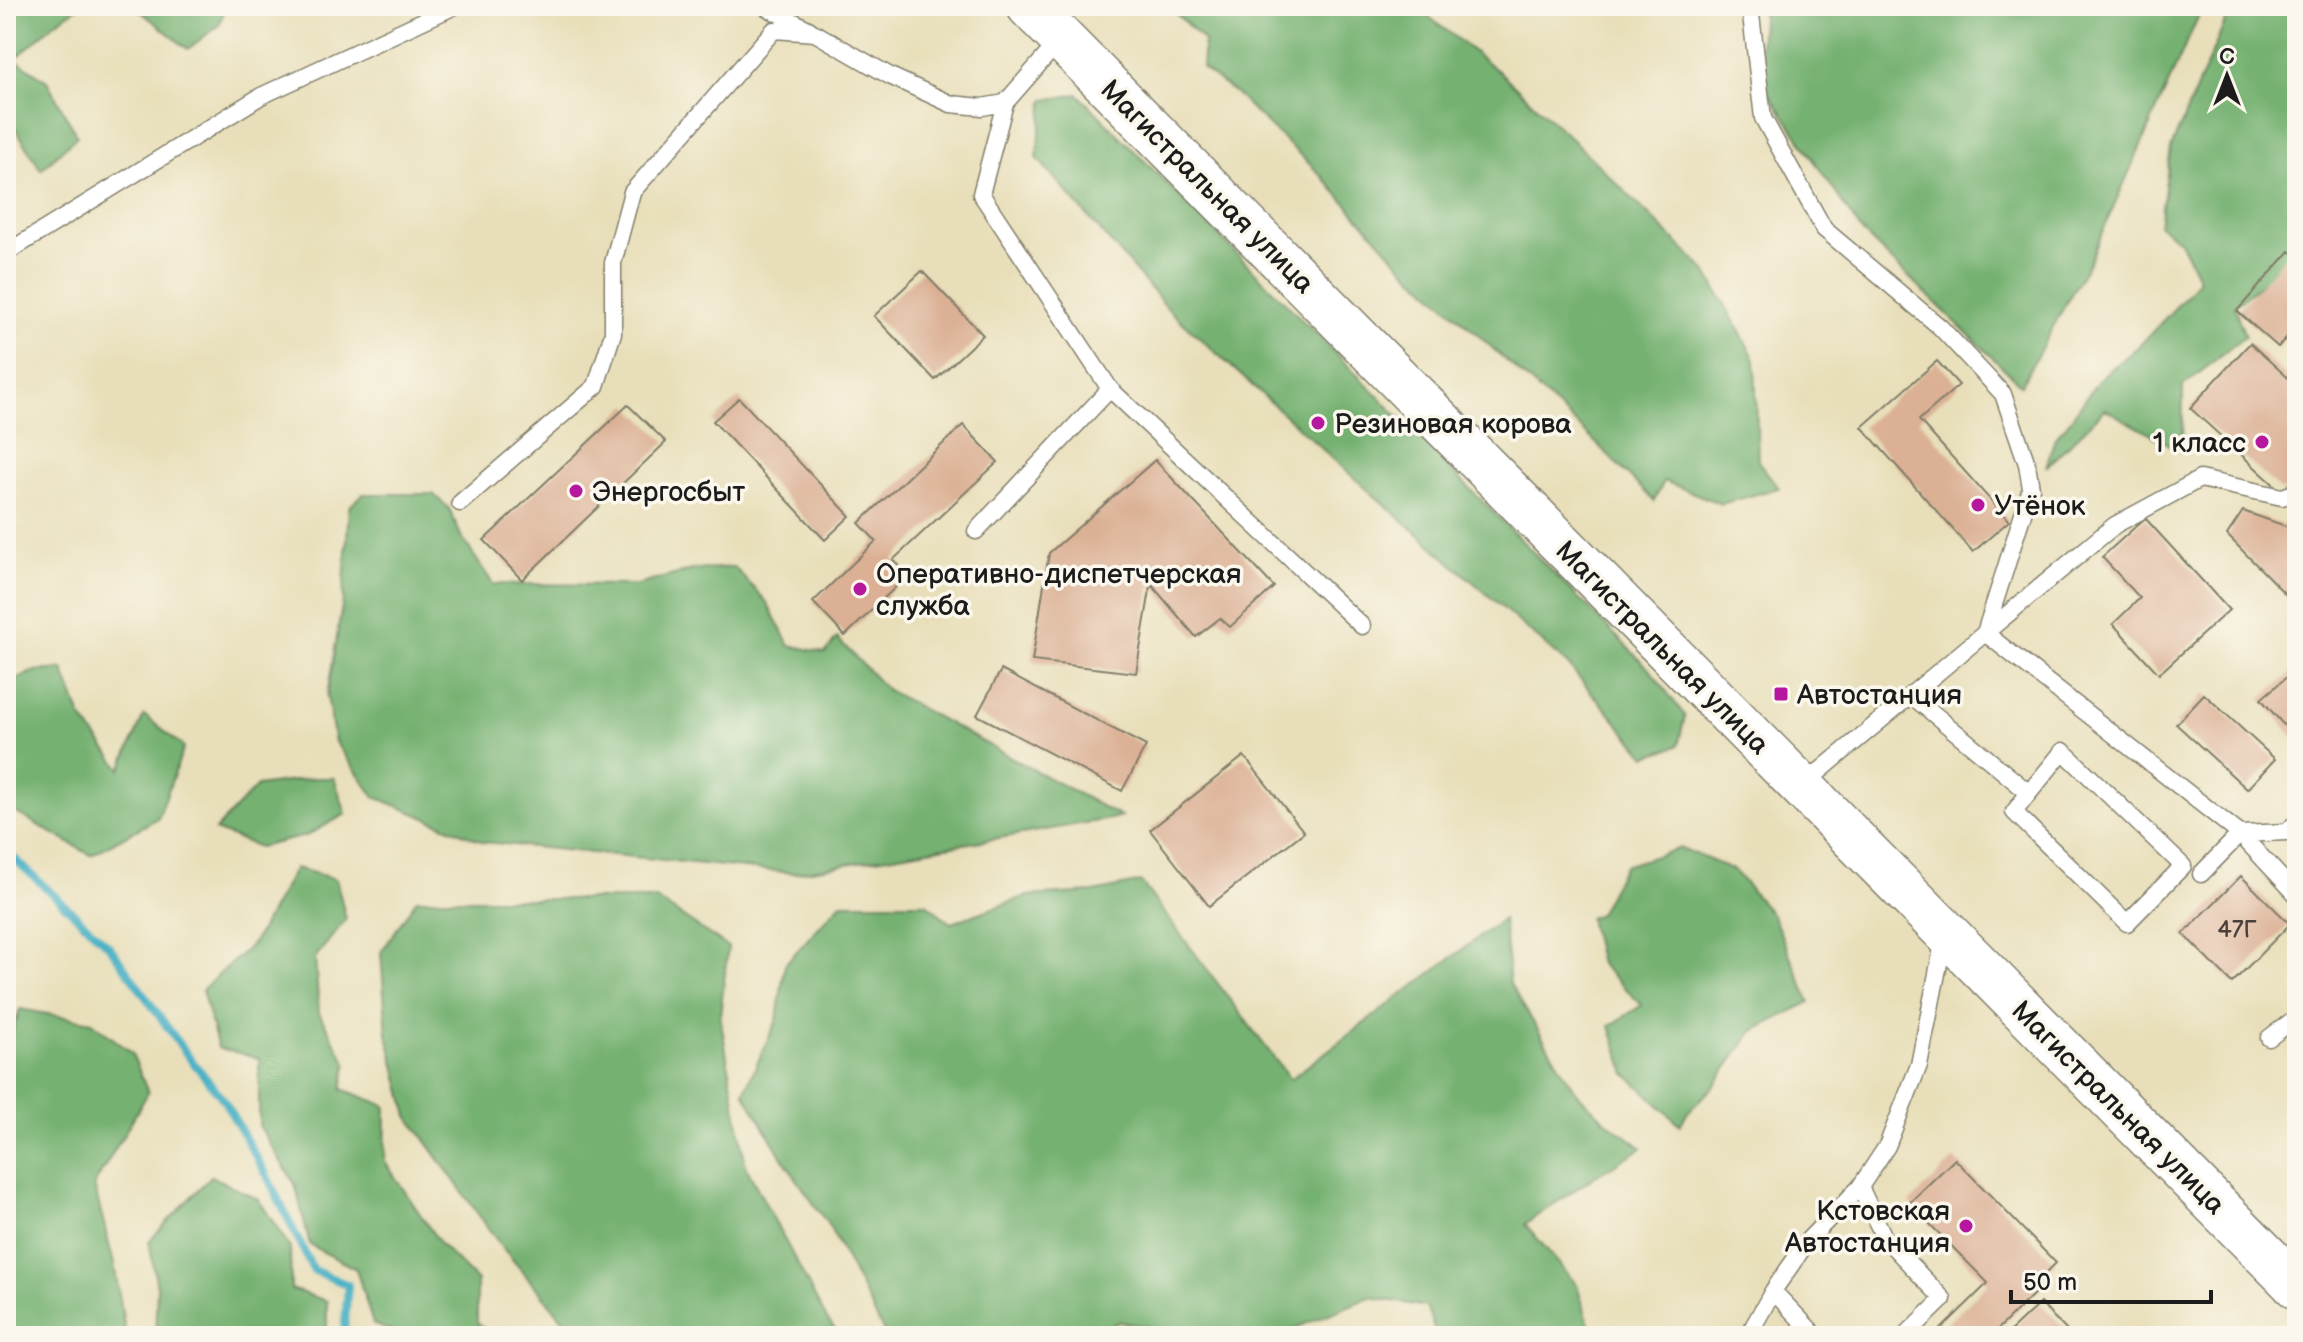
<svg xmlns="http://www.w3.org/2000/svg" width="2303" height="1342" font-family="'Balsamiq Sans',sans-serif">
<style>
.forest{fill:#75b171;stroke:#486646;stroke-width:2}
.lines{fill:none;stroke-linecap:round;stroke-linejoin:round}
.stream{stroke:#44afc3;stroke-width:8}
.building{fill:#dbb094}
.service-casing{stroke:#827e6b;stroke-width:19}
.secondary-casing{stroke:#827e6b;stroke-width:47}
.service{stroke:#fff;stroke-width:16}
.secondary{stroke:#fff;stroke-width:44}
.poi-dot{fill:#b5179e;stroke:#fbf7ec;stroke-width:3}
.labels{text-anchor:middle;stroke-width:7;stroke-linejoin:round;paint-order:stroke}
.number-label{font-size:24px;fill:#4c413a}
.street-label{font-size:28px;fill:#1c1c1c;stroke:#fbf7ec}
.poi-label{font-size:28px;fill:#1c1c1c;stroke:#fbf7ec;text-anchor:start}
</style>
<rect width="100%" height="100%" fill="#fbf7ec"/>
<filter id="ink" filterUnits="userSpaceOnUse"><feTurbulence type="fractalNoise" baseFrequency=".0125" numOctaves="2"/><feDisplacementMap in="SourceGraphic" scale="16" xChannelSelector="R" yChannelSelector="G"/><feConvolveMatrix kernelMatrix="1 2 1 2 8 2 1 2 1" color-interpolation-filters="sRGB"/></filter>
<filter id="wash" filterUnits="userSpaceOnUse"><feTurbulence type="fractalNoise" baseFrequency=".006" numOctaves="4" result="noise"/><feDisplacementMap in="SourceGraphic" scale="32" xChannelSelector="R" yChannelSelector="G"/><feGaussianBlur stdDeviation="1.8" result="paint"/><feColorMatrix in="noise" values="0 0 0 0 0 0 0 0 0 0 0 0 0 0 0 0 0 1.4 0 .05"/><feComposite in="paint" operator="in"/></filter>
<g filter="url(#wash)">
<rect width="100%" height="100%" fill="#e8dfba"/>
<path class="forest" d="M6 6H80L55 23 15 59 47 81 77 136 41 170 6 113Z
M134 6H226L219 25 188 49Z
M1168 6H1415L1502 74 1582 149 1706 271 1755 359 1758 461 1779 488 1721 504 1664 481 1654 501 1583 430 1404 268 1320 174 1236 94 1202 68 1204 41Z
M1763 6H2203L2090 260 2021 385 1862 232 1758 77Z
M2232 6H2297V255L2234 306 2245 336 2183 386 2182 452 2105 409 2046 467 2055 437 2066 426 2100 378 2139 346 2188 294 2199 279 2180 241 2159 225 2171 148Z
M1078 94 1651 671 1685 716 1678 746 1646 756 1568 665 1352 476 1170 311 1037 158 1044 100Z
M363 494H433L449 508 461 536 493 584 637 585 692 570 734 567 766 601 789 645 825 653 837 638 887 690 1121 817 794 873 484 842 375 797 335 742 327 696 343 600 349 507Z
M63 669 81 717 121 769 144 715 184 747 158 818 91 855 6 807V683L35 671Z
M314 778H334L346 814 306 836 259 847 215 830 257 786Z
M1681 848 1734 870 1773 916 1810 1002 1753 1031 1714 1086 1688 1112 1680 1125 1626 1074 1610 1026 1642 1005 1600 964 1589 918 1599 914 1624 866Z
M295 868 336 879 346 919 315 958 319 1013 347 1064 342 1089 386 1106 385 1162 441 1245 477 1281V1322L492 1336H404L373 1324 356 1269 310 1245 295 1184 259 1126V1058L218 1048 202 990 253 943Z
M1141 882 1290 1079 1503 919 1510 984 1575 1091 1605 1120 1642 1148 1594 1177 1525 1224 1577 1285 1593 1336H1437L1426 1307 1370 1297 1276 1336H1139L1148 1326 1119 1322 1085 1336H886L829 1226 781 1156 744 1092 777 1020 785 964 841 903H926L951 923 1027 896 1094 892Z
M417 899H656L728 947 720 1016 746 1167 826 1318 840 1336H577L501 1246 408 1116 387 1034 381 952Z
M20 1009 92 1022 132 1053 148 1093 94 1185 114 1264 126 1336H6V1053Z
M211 1176 259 1200 290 1248 291 1289 327 1301V1336H155L157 1287 149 1241Z"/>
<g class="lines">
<path class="stream" d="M6 851 110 947 188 1056 223 1099 266 1174 313 1270 348 1285 344 1334 356 1336"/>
</g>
<g id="blocks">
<path class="building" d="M2290 251 2297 257V326L2278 347 2237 311Z
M922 271 983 335 935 380 874 316Z
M2250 343 2297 386V476L2282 492 2190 408Z
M1937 361 1959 385 1919 420 2009 521 1973 552 1862 427Z
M739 398 850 516 825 540 713 421Z
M628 405 666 442 522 580 484 540Z
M963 425 998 462 893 560 908 575 845 636 813 602 876 541 859 523Z
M1155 460 1274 587 1230 627 1220 618 1196 637 1151 584 1136 673 1032 661 1049 553Z
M2243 511 2297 530V606L2227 535Z
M2145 518 2229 610 2159 674 2113 624 2140 598 2102 557Z
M2297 668V737L2295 738 2261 699Z
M1001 670 1146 746 1122 791 977 715Z
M2204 694 2275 759 2247 789 2176 724Z
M1244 756 1304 832 1209 906 1150 830Z
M2241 876 2290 924 2232 983 2183 934Z
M1955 1159 2056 1263 2035 1284 2040 1288 1991 1336H1934L1988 1283 1909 1203Z
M2040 1303 2072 1336H2005Z"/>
</g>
</g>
<g filter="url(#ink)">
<use href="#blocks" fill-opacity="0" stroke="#827e6b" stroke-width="2"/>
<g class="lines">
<g class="service-casing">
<path id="service" d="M764 6 810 30
M1750 6 1763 118 1824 229 1940 327 2003 394 2027 464 2031 488 1985 633 1803 785
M6 253 261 96 455 6
M1110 389 1362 626
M2297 492 2282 497 2200 479 2115 525 1985 633 2240 834 2287 832 2297 822
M460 503 596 386 613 333V263L632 192 774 30 815 33 890 76 951 104 982 107 1005 103 1061 39
M976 531 1110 389 981 194 1005 103
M1911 695 2029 793 2063 751 2183 866 2127 923 2014 812 2029 793
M2201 874 2240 834 2297 895
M2269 1038 2297 1017
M1860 1187 1884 1237 1943 1299 1905 1336
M1773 1291 1816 1336
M1748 1336 1773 1291 1809 1239 1860 1187 1887 1146 1919 1065 1944 938"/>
</g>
<g class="secondary-casing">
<path id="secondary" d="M1029 6 2297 1287"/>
</g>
<use href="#service" class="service"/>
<use href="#secondary" class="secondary"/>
</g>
</g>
<g class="poi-dot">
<circle cx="1318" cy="423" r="8"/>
<circle cx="2262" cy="442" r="8"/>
<circle cx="576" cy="491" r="8"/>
<circle cx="1978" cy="505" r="8"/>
<circle cx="860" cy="589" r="8"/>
<rect x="1773" y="686" width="16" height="16" rx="4"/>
<circle cx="1966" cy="1226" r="8"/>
</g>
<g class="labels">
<g class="number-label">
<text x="2237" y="937">47Г</text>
</g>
<g class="street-label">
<text transform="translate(1208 186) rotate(45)" y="10">Магистральная улица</text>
<text transform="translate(1663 647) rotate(45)" y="10">Магистральная улица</text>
<text transform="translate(2119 1107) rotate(45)" y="10">Магистральная улица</text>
</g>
<g class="poi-label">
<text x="1334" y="433">Резиновая корова</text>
<text x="2246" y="452" text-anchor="end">1 класс</text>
<text x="592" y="501">Энергосбыт</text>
<text x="1994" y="515">Утёнок</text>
<text x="876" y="583">Оперативно-диспетчерская<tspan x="876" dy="32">служба</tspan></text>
<text x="1797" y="704">Автостанция</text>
<text x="1950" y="1220" text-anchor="end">Кстовская<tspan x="1950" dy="32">Автостанция</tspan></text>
</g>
</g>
<rect width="2303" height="1342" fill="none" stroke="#fbf7ec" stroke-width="32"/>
<g transform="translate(2227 76)" stroke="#fbf7ec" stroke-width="6" paint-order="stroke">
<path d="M0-6L14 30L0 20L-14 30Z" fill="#1c1c1c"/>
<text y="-12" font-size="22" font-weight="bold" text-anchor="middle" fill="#1c1c1c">С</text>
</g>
<path d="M2011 1290v12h200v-12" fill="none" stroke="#1c1c1c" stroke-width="4"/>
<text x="2023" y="1290" font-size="24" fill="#1c1c1c" stroke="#fbf7ec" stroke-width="6" paint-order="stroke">50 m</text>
</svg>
